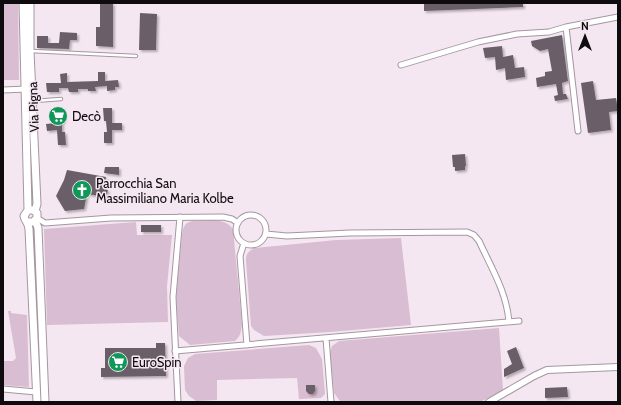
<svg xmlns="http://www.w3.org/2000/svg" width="621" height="405" font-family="Cabin,sans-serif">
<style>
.green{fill:#d9bdd2}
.building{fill:#6b5f68;filter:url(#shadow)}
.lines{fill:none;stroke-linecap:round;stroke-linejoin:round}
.service-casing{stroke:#a497a0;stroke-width:4.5}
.minor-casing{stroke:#a497a0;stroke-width:7}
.tertiary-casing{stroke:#a497a0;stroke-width:8}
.secondary-casing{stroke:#a497a0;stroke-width:9}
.service{stroke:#fff;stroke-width:2.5}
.minor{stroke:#fff;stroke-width:5}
.tertiary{stroke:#fff;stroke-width:6}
.secondary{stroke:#fff;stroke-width:7}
.labels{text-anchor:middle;stroke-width:3;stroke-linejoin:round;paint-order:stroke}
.street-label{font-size:13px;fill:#0f0a0e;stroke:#f5e7f1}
.poi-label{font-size:13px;fill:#0f0a0e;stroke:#f5e7f1;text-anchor:start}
</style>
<defs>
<filter id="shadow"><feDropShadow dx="2" dy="2" stdDeviation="1" flood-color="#0004"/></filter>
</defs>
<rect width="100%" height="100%" fill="#f5e7f1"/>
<path class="green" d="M3 3H18L19 80H3Z
M193 221C207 221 224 217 233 229L242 324C241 331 241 336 235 341L190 345 179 336 176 298 182 235C183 227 185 222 193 221Z
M136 222 137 235H172L167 286 168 322 47 325 44 229Z
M401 238 411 325 330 332 264 336 254 330 251 326 246 261C246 254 248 251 255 248L336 240Z
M8 311H11V313L27 315 29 387 3 385V361H13L16 358Z
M499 328 503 390 480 402 340 401 334 393 330 352 332 346 339 341Z
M309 345 316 348 322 359 325 394 321 398 299 399 297 378 217 380V400L196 401 189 396 185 390 184 366 188 358 195 354Z"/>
<path class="building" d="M100 3H113V47L96 46V27H100Z
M424 3H523V7L424 11Z
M140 13 157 14 156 50H139Z
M60 32 77 33V40H70L69 49 37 48V36H48V43H59Z
M562 35 568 81 562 83 563 94H566L568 99 555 101 554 96 558 95 556 84 537 87 536 78 545 76V72L552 71 548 49 540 51 532 46 531 41Z
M502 46 503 57 513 55 515 68 524 67 525 77 506 80 505 68 496 70 495 57 485 58 483 48Z
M98 72H105V81L118 80 119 87H115V90L107 91V86L95 87 96 91H88V89H78V92H69L68 88H59V92H47L46 83H61L60 74 67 73V82L98 81Z
M593 81 596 100 616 98 618 111 609 112 611 130 588 133 581 83Z
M103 108H112V123H122V130H112V143H104V132H107L106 121H104Z
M63 110 64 121 62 122V132H65L66 145H58L57 130 47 131 46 124 56 123 55 111Z
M465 154 466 166H465V170L455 171V167H453L452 155Z
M105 167H119V175L104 173Z
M67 170 106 177 104 189 108 190 106 197 87 194 84 209 65 211 56 196 64 180Z
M141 225H161V232H141Z
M156 343H165L166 376 101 377V368H105V348H156Z
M516 347 524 368 504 377V369L512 364 507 351Z
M306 385H315V391L313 394H309L306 391Z
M567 387 568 397 545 398V388Z"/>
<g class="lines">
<g class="service-casing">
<path id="service" d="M31 51 136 56
M34 101 61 99"/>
</g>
<g class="minor-casing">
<path id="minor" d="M566 27 578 131
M401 65 478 42 517 34 549 32 566 27 618 17
M3 90 27 89
M236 230a15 15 0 1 1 30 0a15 15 0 1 1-30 0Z
M37 218 45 223 111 218 223 217 232 219 238 223
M266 234 287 236 350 233 467 232 474 235 479 241C491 267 507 293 509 322
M244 243 240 256 247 345
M326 338 331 402
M175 351 519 321
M3 389 36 392
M178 402 173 297 180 217"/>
</g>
<g class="tertiary-casing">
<path id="tertiary" d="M489 402 534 376 547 370 618 367"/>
</g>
<g class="secondary-casing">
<path id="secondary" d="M23 3 28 210
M30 3V51L37 204 35 211
M35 220 38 228 45 402
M28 222H33L37 218V213L33 210H28L24 216C25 222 28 221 29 229L37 402"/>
</g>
<use href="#service" class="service"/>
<use href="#minor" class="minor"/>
<use href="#tertiary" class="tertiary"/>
<use href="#secondary" class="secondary"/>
</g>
<defs>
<g id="supermarket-disc" transform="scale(1)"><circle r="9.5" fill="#0f9858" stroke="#f5e7f1"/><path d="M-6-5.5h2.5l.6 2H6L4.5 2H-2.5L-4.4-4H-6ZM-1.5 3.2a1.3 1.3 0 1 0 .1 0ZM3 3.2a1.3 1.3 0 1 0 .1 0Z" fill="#fff"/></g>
<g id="church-disc" transform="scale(1)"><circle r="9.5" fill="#0f9858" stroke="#f5e7f1"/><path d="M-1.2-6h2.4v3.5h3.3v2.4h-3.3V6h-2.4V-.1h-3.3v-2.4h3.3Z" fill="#fff"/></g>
</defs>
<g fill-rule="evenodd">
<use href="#supermarket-disc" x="58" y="116"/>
<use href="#church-disc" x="82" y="190"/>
<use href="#supermarket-disc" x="118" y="362"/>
</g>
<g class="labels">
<g class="street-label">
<text transform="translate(33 107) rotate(-92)" y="5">Via Pigna</text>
</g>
<g class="poi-label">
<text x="72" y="121">Decò</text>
<text x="96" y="188">Parrocchia San<tspan x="96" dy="15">Massimiliano Maria Kolbe</tspan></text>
<text x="132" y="367">EuroSpin</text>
</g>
</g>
<rect width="621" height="405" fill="none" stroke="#0f0a0e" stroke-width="8"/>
<g transform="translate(585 36)" stroke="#f5e7f1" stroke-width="3" paint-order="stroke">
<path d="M0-3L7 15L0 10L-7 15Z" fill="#0f0a0e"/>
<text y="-6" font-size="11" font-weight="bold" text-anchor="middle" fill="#0f0a0e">N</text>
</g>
</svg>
